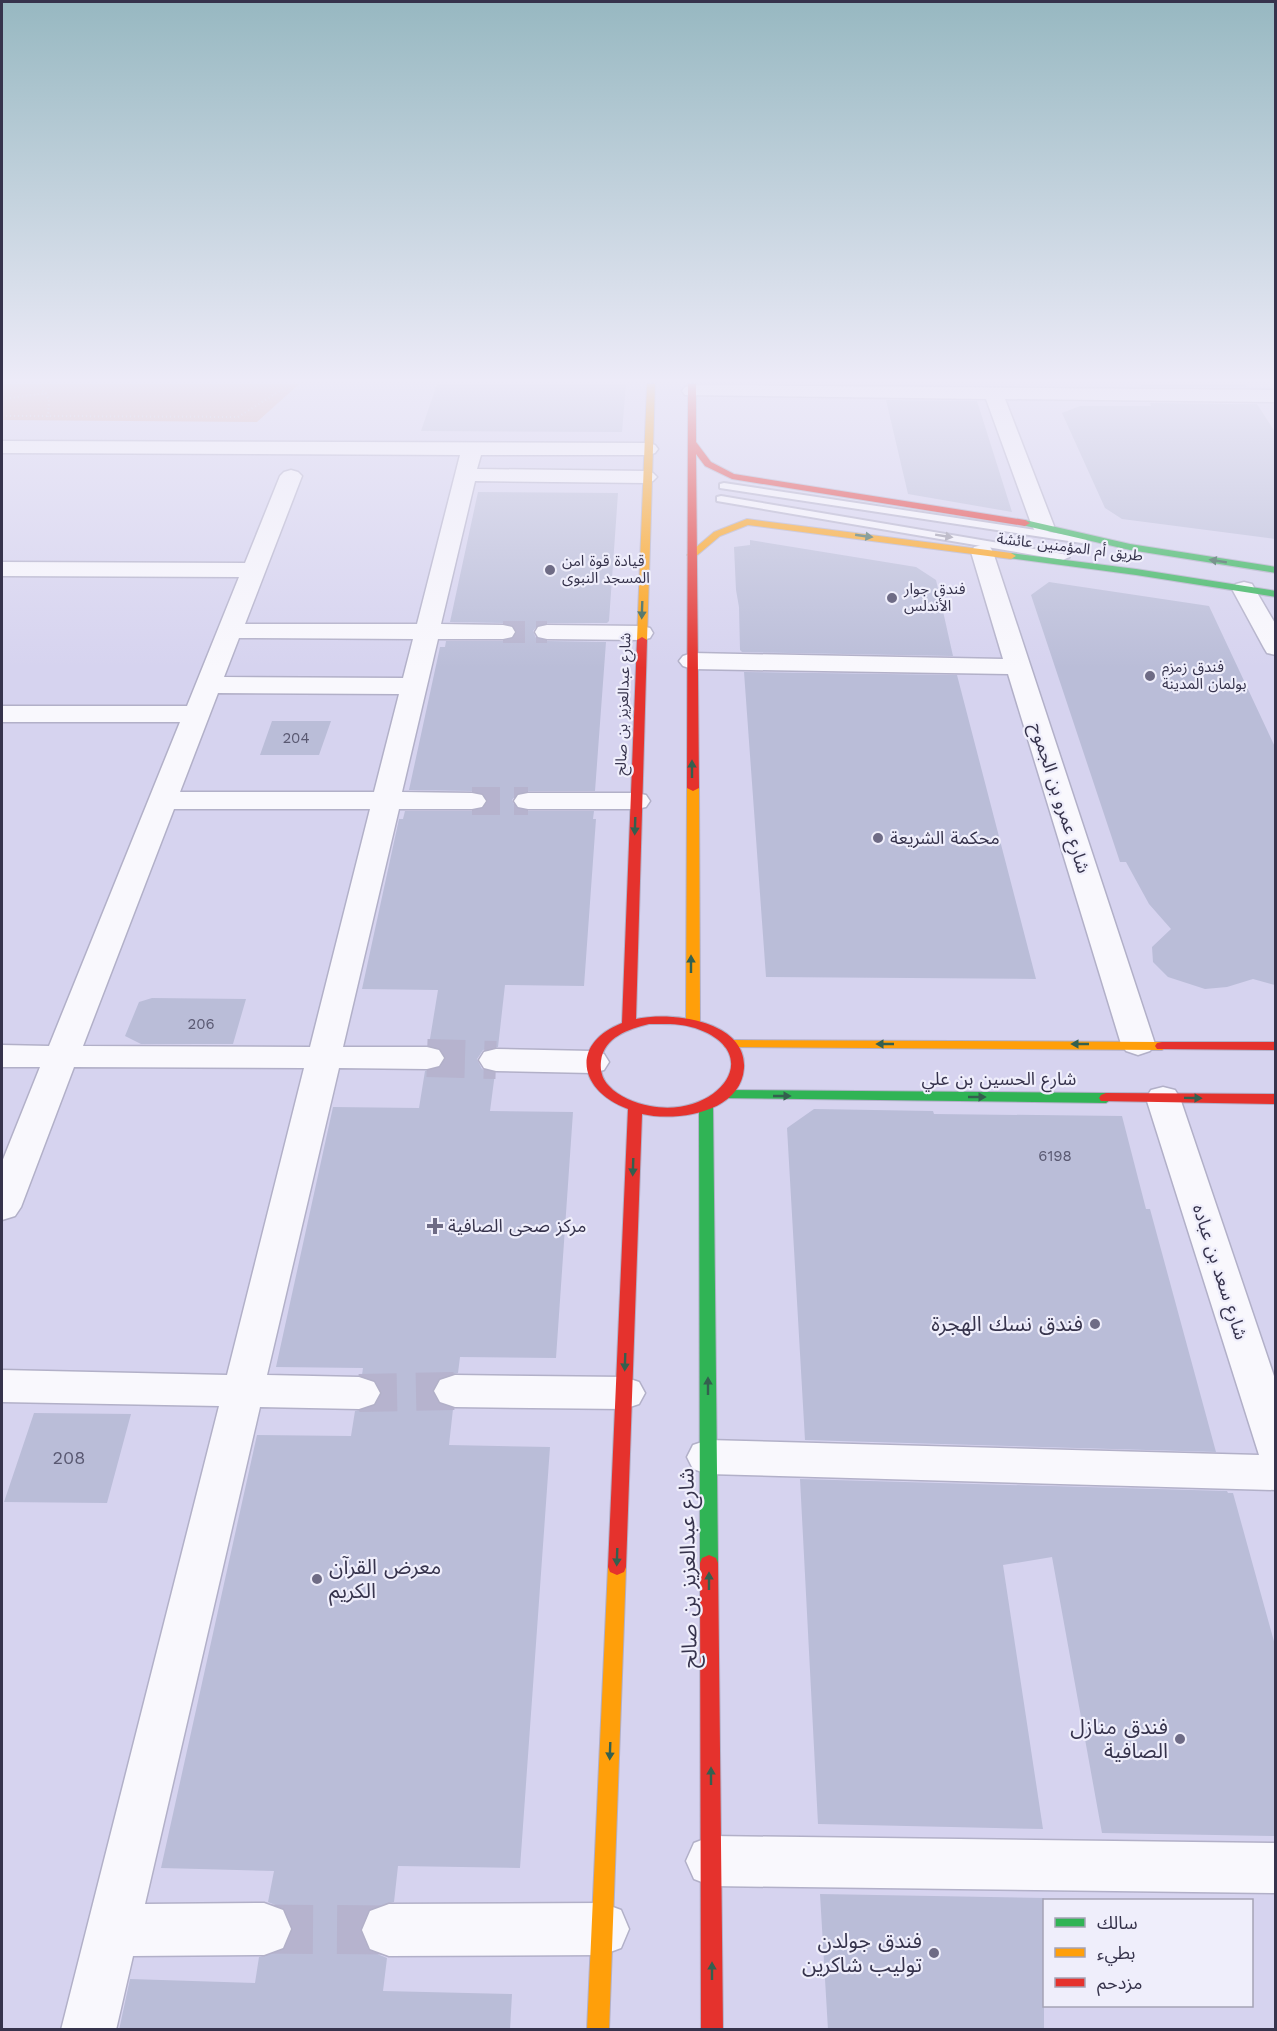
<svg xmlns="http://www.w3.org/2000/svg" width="1277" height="2031" font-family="'Work Sans','Noto Sans Arabic',sans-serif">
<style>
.green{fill:#daafa5}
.building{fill:#babdd8}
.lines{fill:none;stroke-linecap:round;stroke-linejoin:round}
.street-tunnel-far3{stroke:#b6b3ce;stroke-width:22;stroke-dasharray:22 11;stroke-linecap:butt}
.street-tunnel-far2{stroke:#b6b3ce;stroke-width:28;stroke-dasharray:28 14;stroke-linecap:butt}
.street-tunnel-far1{stroke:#b6b3ce;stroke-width:38;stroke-dasharray:38 19;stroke-linecap:butt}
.street-tunnel{stroke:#b6b3ce;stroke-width:49;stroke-dasharray:49 24;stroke-linecap:butt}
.lane-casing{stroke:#b2b0c8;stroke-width:4}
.street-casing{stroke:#b2b0c8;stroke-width:3}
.fast-casing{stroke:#b2b0c8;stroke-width:2}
.slow-casing{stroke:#b2b0c8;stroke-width:2}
.jam-casing{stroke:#b2b0c8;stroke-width:2}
.path{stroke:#d1d0d8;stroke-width:2;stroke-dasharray:1 3;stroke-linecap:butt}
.lane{fill:#f9f8fd;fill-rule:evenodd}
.street{fill:#f9f8fd;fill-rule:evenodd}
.fast{fill:#30b455;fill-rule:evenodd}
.slow{fill:#ff9f0a;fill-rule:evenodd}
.jam{fill:#e5322d;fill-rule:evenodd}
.oneway{fill:#34604f}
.oneway2{fill:#9896a4}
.poi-dot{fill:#6e6b85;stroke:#efeefb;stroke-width:2}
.labels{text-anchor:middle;stroke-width:4.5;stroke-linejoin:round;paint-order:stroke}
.far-street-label{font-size:15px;fill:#36334c;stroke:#efeefb}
.far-poi-label{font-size:15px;fill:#36334c;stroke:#efeefb;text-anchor:start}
.number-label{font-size:15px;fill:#595871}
.street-label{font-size:18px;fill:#36334c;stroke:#efeefb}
.poi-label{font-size:18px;fill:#36334c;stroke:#efeefb;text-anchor:start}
.near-number-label{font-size:18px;fill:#595871}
.near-poi-label{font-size:21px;fill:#36334c;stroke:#efeefb;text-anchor:end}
.near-street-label{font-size:21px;fill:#36334c;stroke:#efeefb}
</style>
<rect width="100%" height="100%" fill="#d6d3ef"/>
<path class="green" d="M2 384H299L257 422 2 420Z"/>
<path class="building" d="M437 384H626L622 432 421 431Z
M1140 384H1244L1247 387H1141Z
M886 400 977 401 1012 512 908 494Z
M1150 403 1257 404 1275 432V539L1122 519 1105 508 1062 413 1080 406H1151Z
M478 492 618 493 609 621 607 623H547L538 625 533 631 536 638 547 641 606 642 595 791H528L518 793 512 800 516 808 528 811H594L593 819H596L584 986 505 985 498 1047 483 1050 477 1059 482 1069 495 1073 490 1111 573 1112 556 1358 460 1357 458 1373 439 1378 432 1390 438 1403 453 1409 449 1445 550 1447 520 1868 398 1866 394 1902 369 1909 360 1931 368 1950 387 1958 383 1991 512 1994 510 2030H119L130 1979 255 1983 259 1957 284 1950 293 1930 285 1909 268 1902 274 1871 161 1868 257 1435 351 1436 355 1411 375 1406 382 1394 376 1381 362 1375 363 1368 276 1367 333 1107 419 1108 425 1071 440 1068 446 1059 441 1049 429 1045 438 990 362 989 399 819H403L405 811H472L482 809 488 802 484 794 472 791 409 790 440 647H445L446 641H503L512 639 517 633 514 626 503 623 450 622Z
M750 540 916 567 936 580 953 656 742 652 740 650 739 607 736 590 734 547 750 545Z
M1049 582 1209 606 1275 747V985L1253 979 1227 987 1205 989 1168 977 1153 962 1152 947 1171 929 1149 904 1126 862H1120L1031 595Z
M744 672 957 675 1036 979 766 977Z
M272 721H331L319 755H260Z
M152 998 246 999 233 1044H141L125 1036 139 1002Z
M814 1109 933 1111 934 1114 1122 1116 1146 1209H1150L1216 1452 805 1440 787 1128Z
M34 1413 131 1414 107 1503 4 1502Z
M800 1479 1227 1491 1228 1493H1233L1275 1645V1836L1102 1833 1052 1557 1003 1565 1043 1829 818 1824Z
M820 1894 1044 1898V2030H828Z"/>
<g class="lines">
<path class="street-tunnel-far3" d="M503 632H547"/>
<path class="street-tunnel-far2" d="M472 801H528"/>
<path class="street-tunnel-far1" d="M427 1058 496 1060
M359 1393 455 1391"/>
<path class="street-tunnel" d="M264 1929 389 1930"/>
<g class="lane-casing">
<path id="lane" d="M724 483 1082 537 1088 540 1082 543 720 488V484Z
M721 496 1063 554 1069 557 1063 560 717 501V497Z"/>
</g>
<g class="street-casing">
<path id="street" d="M692 385 1276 390V402L1005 399 1054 526 1051 531 1043 533 1035 531 1032 526 986 399 685 395 682 391 685 387Z
M2 441 648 443 655 445 658 449 655 453 648 455H481L477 469 646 471 653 473 657 477 653 481 646 483 475 481 441 624 503 625 512 627 515 632 512 637 503 639H438L402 792 472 793 482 795 486 801 482 807 472 809H399L343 1047H427L439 1050 444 1058 439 1066 427 1069 339 1068 267 1375 359 1377 374 1382 380 1393 374 1404 359 1409 260 1407 145 1904 264 1903 283 1910 291 1929 283 1948 264 1955 133 1956 116 2030H61L219 1406 2 1402V1370L227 1375 304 1068 74 1067 21 1207 15 1216 2 1220V1162L40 1067H2V1045L49 1046 180 722H2V706H187L239 577 2 576V562L245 563 280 476 284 472 291 470 298 472 302 476 245 624H417L460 455 2 453ZM239 638 413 639 403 678 224 677ZM218 693 399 694 374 792H180ZM174 809H370L310 1047 83 1046Z
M982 545 990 547 993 552 1155 1044 1150 1051 1138 1055 1126 1051 1121 1044 1008 674 692 669 683 666 679 661 683 656 692 653 1003 659 971 552 974 547Z
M1244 582 1252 584 1276 625V655L1267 653 1264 648 1232 589 1236 584Z
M547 625 641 626 650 628 653 633 650 638 641 640 547 639 538 637 535 632 538 627Z
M528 793H636L646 795 650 801 646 807 636 809H528L518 807 514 801 518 795Z
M496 1049 592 1051 604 1054 609 1062 604 1070 592 1073 496 1071 484 1068 479 1060 484 1052Z
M1163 1087 1175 1090 1180 1098 1276 1382V1490L708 1474 693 1469 687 1457 693 1445 708 1440 1259 1455 1146 1098 1151 1090Z
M455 1375 624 1377 639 1382 645 1393 639 1404 624 1409 455 1407 440 1402 434 1391 440 1380Z
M712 1836 1276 1843V1893L712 1886 694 1879 686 1861 694 1843Z
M602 1903 621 1910 629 1929 621 1948 602 1955 389 1956 370 1949 362 1930 370 1911 389 1904Z"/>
</g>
<g class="fast-casing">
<path id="fast" d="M1025 520 1130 544 1276 567V573L1130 550 1022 525 1020 523Z
M1011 553 1136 569 1276 591V597L1136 575 1008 558V554Z
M723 1090 1106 1093 1113 1098 1106 1103 718 1098 716 1095 718 1092Z
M706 1100 713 1105 718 1563 716 1568 709 1571 702 1568 700 1563 699 1105Z"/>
</g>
<g class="slow-casing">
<path id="slow" d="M647 384H655L647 640 642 643 637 640Z
M747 519 1011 553 1016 556 1011 559 748 525 720 536 695 557 687 555 714 532Z
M693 785 699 788 700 1023 693 1027 686 1023 687 788Z
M730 1040 1162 1042 1169 1046 1162 1050 725 1047 723 1044 725 1041Z
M617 1559 624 1562 626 1567 609 2030H587L608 1567 610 1562Z"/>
</g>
<g class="jam-casing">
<path id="jam" d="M688 384H696V442L711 462 734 474 1025 520 1030 523 1025 526 732 479 705 466 696 454 699 788 693 791 687 788Z
M642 637 647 640 636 1019C669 1011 747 1020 744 1068 741 1113 676 1122 642 1114L626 1567 624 1572 617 1575 610 1572 608 1567 628 1109C579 1091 569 1044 622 1023L637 640ZM649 1024C664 1024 680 1023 695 1028 769 1053 717 1119 650 1106 635 1103 619 1097 609 1086 602 1079 600 1071 601 1061 604 1037 629 1029 649 1024Z
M1162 1042H1276V1050L1157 1049 1155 1046 1157 1043Z
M1106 1093 1276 1094V1104L1101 1101 1099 1098 1101 1095Z
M709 1555 716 1558 718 1563 723 2030H701L700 1563 702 1558Z"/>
</g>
<path class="path" d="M38 384 49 399 48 417
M2 399 47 393
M2 416 238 417 291 384"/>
<use href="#lane" class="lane"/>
<use href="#street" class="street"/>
<use href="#fast" class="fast"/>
<use href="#slow" class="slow"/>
<use href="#jam" class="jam"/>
</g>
<defs><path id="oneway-solid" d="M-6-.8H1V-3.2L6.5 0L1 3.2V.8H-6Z" transform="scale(1.5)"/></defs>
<g class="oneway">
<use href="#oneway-solid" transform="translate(864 536) rotate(8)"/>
<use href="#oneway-solid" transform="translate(1218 561) rotate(-171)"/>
<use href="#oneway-solid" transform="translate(642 610) rotate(92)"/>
<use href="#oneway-solid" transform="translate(692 769) rotate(-90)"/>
<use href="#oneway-solid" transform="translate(635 826) rotate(92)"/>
<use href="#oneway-solid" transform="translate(691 964) rotate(-90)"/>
<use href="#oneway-solid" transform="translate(885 1044) rotate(180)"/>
<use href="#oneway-solid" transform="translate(1080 1044) rotate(180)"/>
<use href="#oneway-solid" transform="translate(782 1096)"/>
<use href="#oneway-solid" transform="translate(977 1097)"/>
<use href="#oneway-solid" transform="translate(1193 1098) rotate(1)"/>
<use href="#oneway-solid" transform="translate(633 1167) rotate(92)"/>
<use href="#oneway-solid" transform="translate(625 1362) rotate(92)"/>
<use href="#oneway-solid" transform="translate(708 1386) rotate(-90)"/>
<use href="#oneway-solid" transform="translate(617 1557) rotate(92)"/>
<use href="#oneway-solid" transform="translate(709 1581) rotate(-90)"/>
<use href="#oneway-solid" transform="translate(610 1751) rotate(92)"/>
<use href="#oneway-solid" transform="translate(711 1776) rotate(-90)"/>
<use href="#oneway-solid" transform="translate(712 1971) rotate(-90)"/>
</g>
<use class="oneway2" href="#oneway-solid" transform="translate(944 536) rotate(9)"/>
<linearGradient id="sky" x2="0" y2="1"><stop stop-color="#97b8c1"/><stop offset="0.57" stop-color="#edebf8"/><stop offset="1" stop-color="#edebf8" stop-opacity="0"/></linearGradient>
<rect width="1277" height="668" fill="url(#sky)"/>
<g class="poi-dot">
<circle cx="550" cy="570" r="6"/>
<circle cx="892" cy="598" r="6"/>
<circle cx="1150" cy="676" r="6"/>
<circle cx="878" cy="838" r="6"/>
<path d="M432 1217h6v6h6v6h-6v6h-6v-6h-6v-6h6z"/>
<circle cx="1095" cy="1324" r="6"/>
<circle cx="317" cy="1579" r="6"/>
<circle cx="1180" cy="1739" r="6"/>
<circle cx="934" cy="1953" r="6"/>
</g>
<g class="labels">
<g class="far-street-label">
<text transform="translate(1070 547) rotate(7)" y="5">طريق أم المؤمنين عائشة</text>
<text transform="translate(623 704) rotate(-88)" y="5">شارع عبدالعزيز بن صالح</text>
</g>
<g class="far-poi-label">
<text x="562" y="566">قيادة قوة امن<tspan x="562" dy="17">المسجد النبوى</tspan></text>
<text x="904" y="594">فندق جوار<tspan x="904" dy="17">الأندلس</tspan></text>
<text x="1162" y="672">فندق زمزم<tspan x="1162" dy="17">بولمان المدينة</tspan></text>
</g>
<g class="number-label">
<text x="296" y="743">204</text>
<text x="201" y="1029">206</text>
<text x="1055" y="1161">6198</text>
</g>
<g class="street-label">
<text transform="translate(1060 798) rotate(72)" y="6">شارع عمرو بن الجموح</text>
<text x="999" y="1085">شارع الحسين بن علي</text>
<text transform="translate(1220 1272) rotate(72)" y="6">شارع سعد بن عباده</text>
</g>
<g class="poi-label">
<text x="890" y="844">محكمة الشريعة</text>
<text x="448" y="1232">مركز صحى الصافية</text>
</g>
<g class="near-number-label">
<text x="69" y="1464">208</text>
</g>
<g class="near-poi-label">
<text x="1083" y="1331">فندق نسك الهجرة</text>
<text x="329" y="1574" text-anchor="start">معرض القرآن<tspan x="329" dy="24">الكريم</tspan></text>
<text x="1168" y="1734">فندق منازل<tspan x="1168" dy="24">الصافية</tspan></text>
<text x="922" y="1948">فندق جولدن<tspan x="922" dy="24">توليب شاكرين</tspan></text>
</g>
<g class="near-street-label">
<text transform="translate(688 1568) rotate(-91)" y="7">شارع عبدالعزيز بن صالح</text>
</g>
</g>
<rect width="1277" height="2031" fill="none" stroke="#36334c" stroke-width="6"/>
<rect x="1043" y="1899" width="210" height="108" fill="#efeefb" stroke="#a5a3b5" stroke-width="1.5"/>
<rect x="1055" y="1918" width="30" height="9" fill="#30b455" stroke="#a5a3b5" stroke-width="1.5"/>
<text x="1097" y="1929" font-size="18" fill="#36334c">سالك</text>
<rect x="1055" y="1948" width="30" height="9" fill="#ff9f0a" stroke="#a5a3b5" stroke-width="1.5"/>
<text x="1097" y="1959" font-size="18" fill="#36334c">بطيء</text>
<rect x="1055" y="1978" width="30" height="9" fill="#e5322d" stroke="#a5a3b5" stroke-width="1.5"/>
<text x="1097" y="1989" font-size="18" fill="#36334c">مزدحم</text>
</svg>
